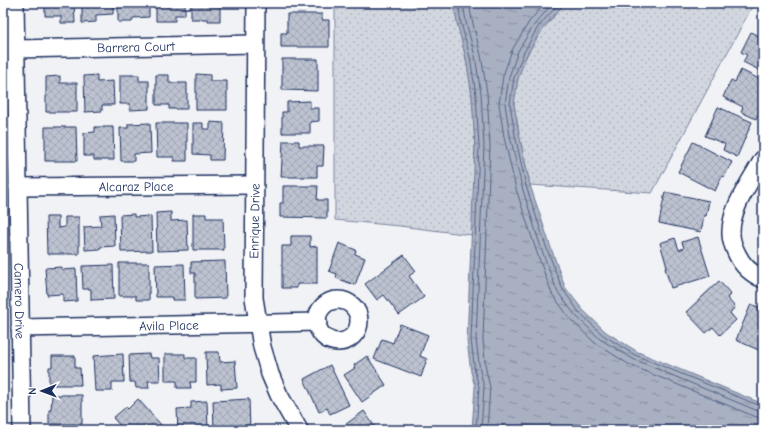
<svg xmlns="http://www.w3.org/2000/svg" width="766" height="433" font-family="'Comic Neue',sans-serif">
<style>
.grass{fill:url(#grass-dots);stroke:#76829e}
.water{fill:url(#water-ripples);stroke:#707c9a}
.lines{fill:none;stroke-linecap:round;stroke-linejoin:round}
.shore{stroke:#536386;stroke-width:1}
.building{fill:url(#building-cross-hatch);stroke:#1b2f5e}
.minor-casing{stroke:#1b2f5e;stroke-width:20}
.minor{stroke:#fff;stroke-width:17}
.labels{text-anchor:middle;stroke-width:3.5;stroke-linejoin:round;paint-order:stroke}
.street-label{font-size:13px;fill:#1b2f5e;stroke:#fff}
</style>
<defs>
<pattern id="grass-dots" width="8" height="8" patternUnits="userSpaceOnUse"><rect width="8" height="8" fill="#d2d6df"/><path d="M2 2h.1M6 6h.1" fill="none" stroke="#b4b8c2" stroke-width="1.8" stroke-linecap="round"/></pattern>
<pattern id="water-ripples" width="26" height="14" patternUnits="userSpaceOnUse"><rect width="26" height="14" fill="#a8b0c2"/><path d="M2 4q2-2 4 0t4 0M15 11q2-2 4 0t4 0" fill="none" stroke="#8890a1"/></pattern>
<pattern id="building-cross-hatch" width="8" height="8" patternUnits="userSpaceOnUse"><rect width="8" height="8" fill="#bcc2d0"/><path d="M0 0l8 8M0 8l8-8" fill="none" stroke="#a1a7b5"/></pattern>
</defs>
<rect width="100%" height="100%" fill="#f1f2f5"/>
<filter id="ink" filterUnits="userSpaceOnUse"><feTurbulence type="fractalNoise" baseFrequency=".025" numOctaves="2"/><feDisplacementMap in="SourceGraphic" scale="8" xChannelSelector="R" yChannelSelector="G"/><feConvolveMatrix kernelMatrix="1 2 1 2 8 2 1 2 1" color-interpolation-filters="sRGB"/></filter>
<g filter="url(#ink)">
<path class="grass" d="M335 3H454C459 34 469 65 472 97 477 143 474 189 472 235L400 226 335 220Z
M565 3H754L652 193 530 185C526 164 520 143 517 121 516 115 514 109 514 103 516 62 539 33 565 3Z"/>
<path class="water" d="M454 3H565L541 30 526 56 518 79 514 104 519 134 530 185 551 248 565 287 582 309 606 332 638 352 763 404V430H472L475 387 471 372 467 341 475 147 472 96 466 58 457 23Z"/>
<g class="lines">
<path class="shore" d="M458 3 461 23 470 57 476 95 479 147 471 340 475 372 479 387 476 430
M463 3 466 22 475 56 481 94 484 146 476 340 480 371 484 387 481 430
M469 3 472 20 481 55 487 93 490 146 483 340 486 370 490 387 487 430
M545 3 529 22 512 50 503 76 499 104 504 137 516 189 537 253 552 294 571 320 595 343 630 365 756 417 763 418
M553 3 534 25 518 51 509 77 505 104 510 136 522 187 542 251 557 291 575 315 600 339 633 359 758 411 763 412
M559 3 538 27 523 54 514 78 510 104 515 135 526 186 547 249 562 288 579 312 603 335 635 355 763 407"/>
</g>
<path class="building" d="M45 3H74L75 23H61V16H45Z
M82 3H113V14L96 15V22L82 23Z
M118 3H149V17L133 18 132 22H118Z
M156 3H185V15H175V21H156Z
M191 3H220V21H208V19H191Z
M291 3H320V5H291Z
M287 14H322V20H329V47H281V33H287Z
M751 32 763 38V72L743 62 747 55 741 52Z
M282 59H318V91L282 90Z
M741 70 763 81V105L756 119 741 112 743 107 723 97 731 80 735 82Z
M196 74 210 75V81H227V110H196Z
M97 75V82L113 81 114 105H102V111L85 112 84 76Z
M120 75H139V81H149V109L130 110V104H120Z
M156 75H169V83H187V109H169V105H156Z
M60 76V83H77V112H46V77Z
M310 101V108H319V121L310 122V133H282V112H287V102Z
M718 107 752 122 737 157 723 150 725 144 705 136Z
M210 122 224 123 223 160H210V155L193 154V123H203V129H210Z
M150 123 151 153 134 154V161H121L120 128H128V124Z
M156 123H187V161H174V157H157Z
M45 127H76L77 161H45Z
M95 127H113L114 160H94V156H84V133L95 132Z
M283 141H299V146H324L323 166H317V177H281Z
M693 142 732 162 724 177 722 176 715 191 678 172Z
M283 186H318L317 200H327V218L280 217V203H283Z
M665 192 709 201 706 216 704 215 701 232 659 223Z
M171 212V221L187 220 188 250 157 251 156 213Z
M114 214 115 246 100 247V249L85 250 84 227 101 226 100 215Z
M134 214V217L151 216 152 251 121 252 120 215Z
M193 214H206V218H223L224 250H193Z
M46 217H58V228L65 227V217H79V254H47Z
M291 236H310V247L317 246V284H297V288H282V246H291Z
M698 237 710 276 671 288 665 268 667 267 660 243 675 238 679 250 684 248 682 242Z
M339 243 356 250 355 254 365 258 355 285 336 278 337 274 329 271Z
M404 255 416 271 409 276 424 297 399 315 384 295 377 300 365 284Z
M225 261 226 298 195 299V273H191V262Z
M119 263H149V300H136V296H119Z
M184 264 185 300H172V297H156L155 265Z
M113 265 114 299 91 300V289H83L82 266Z
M62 267V270L76 269 77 301 63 302V294L47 295 45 268Z
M719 281 731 294 727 298 735 307 730 313 736 320 720 335 713 327 706 333 686 312Z
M751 304 763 309V352L736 340Z
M400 324 428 335 420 356 427 359 421 377 374 359 382 339 393 343Z
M206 352H219L220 362 235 361 237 388 221 389V384L207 385Z
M123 354 124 382H112V391H95L93 356Z
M149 354 150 358H159L160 381H148L149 388H136L135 382H130L129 355Z
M165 354H185V358H196V382H190L191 388H177V381H165Z
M52 356H75V368H80L81 385H49V367H52Z
M367 356 386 385 362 402 344 375 355 368 354 365Z
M330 365 349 405 330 414 327 408 319 412 304 379Z
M52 395H82V424H49V410H51Z
M138 399 162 426 158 430H124L113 418 126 407 128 409Z
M249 399 250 430H214L213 401Z
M207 401 208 429 178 430 177 409 191 408V402Z
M364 411 377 430H338Z"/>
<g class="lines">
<g class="minor-casing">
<g id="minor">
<path id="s1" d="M15 3 22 430"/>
<path d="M256 3 254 298 262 347 270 374 279 395 299 430"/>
<path id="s2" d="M16 49 255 44"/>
<path d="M763 159C751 181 730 208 731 234 731 241 734 248 737 254 742 265 752 274 763 279"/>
<path id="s3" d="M18 187 254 185"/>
<circle cx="338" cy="321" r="21"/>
<path id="s4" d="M20 328 318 322"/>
</g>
</g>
<use href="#minor" class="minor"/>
</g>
</g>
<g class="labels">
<g class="street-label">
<text dy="5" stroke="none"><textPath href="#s2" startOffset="120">Barrera Court</textPath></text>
<text dy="5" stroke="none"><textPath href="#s3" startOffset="118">Alcaraz Place</textPath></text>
<text transform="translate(254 221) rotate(-89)" y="5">Enrique Drive</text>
<text dy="5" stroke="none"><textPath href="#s1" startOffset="298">Camero Drive</textPath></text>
<text dy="5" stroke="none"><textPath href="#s4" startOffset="149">Avila Place</textPath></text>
</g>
</g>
<rect width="766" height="433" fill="none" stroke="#fff" stroke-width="16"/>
<rect x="8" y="8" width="750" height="417" fill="none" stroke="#1b2f5e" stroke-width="1.5" filter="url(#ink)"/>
<g transform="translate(42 391) rotate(269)" stroke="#ffffff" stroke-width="3" paint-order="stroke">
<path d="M0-3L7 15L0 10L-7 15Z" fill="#1b2f5e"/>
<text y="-6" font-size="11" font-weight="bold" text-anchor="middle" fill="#1b2f5e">N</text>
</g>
</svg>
